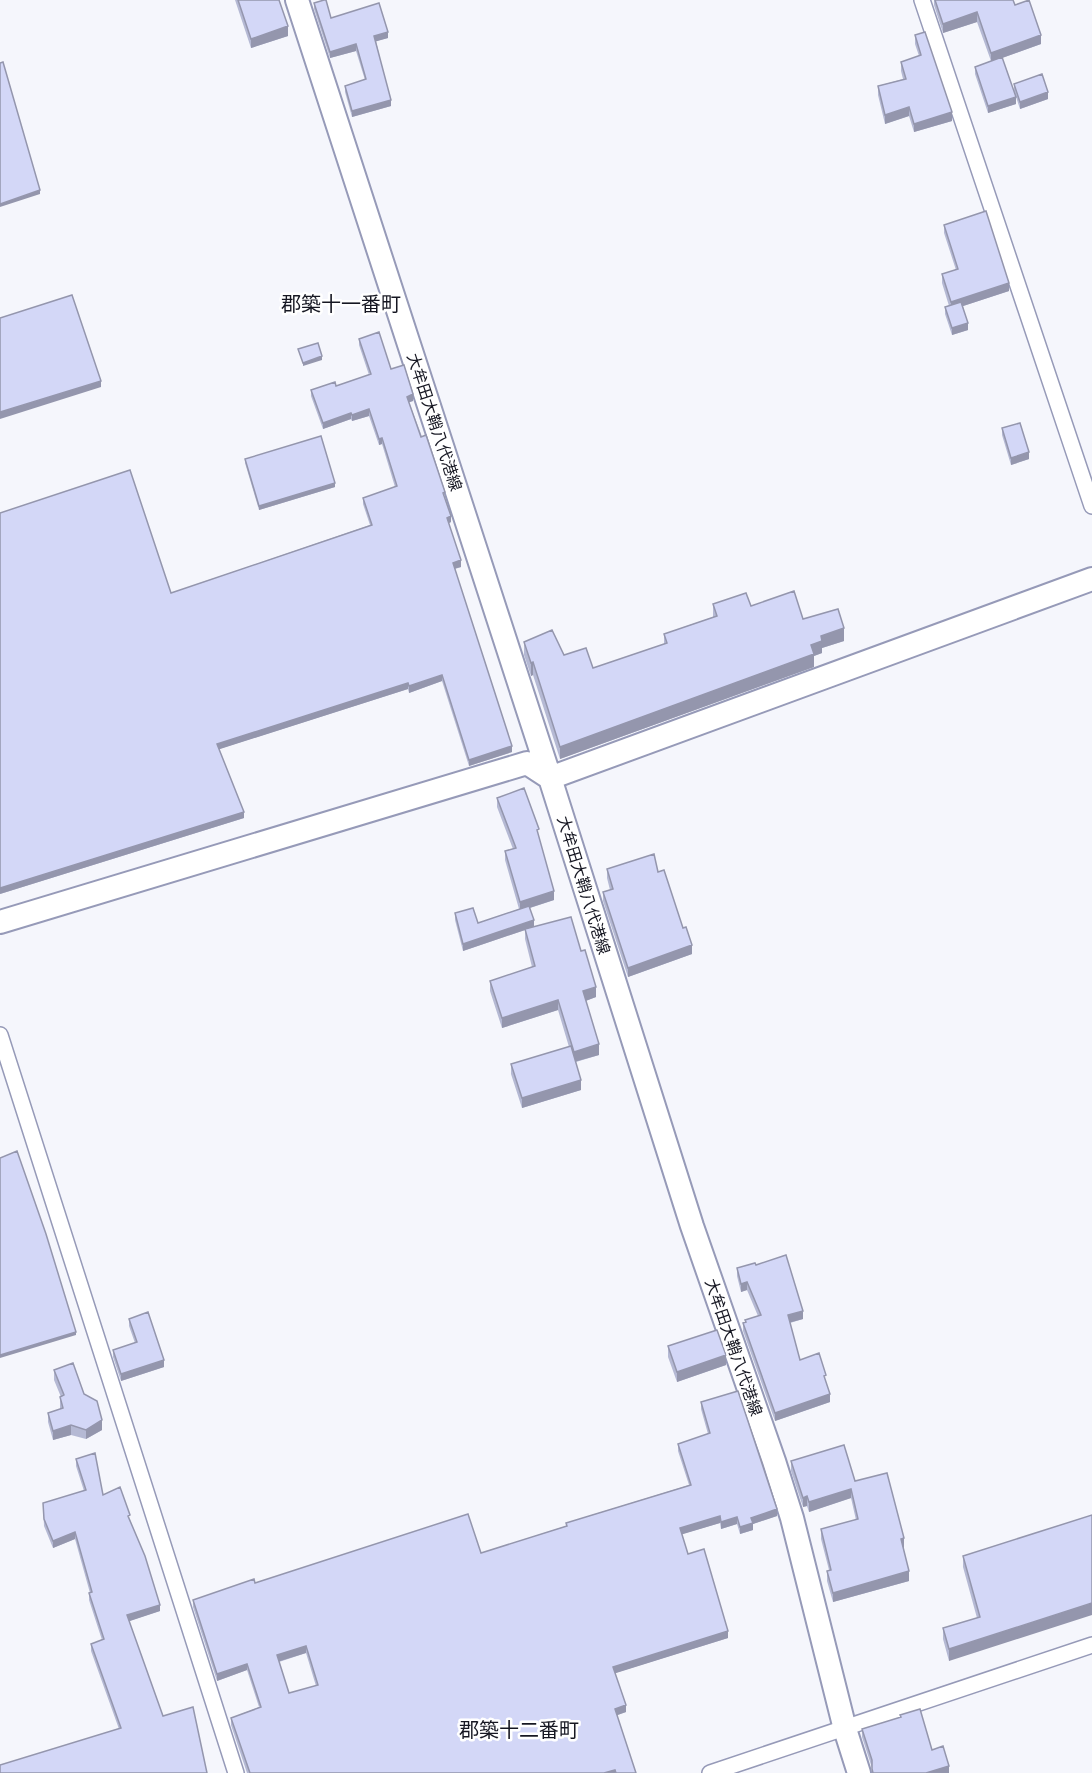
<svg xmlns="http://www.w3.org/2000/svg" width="1092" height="1773" font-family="Barlow,'Noto Sans JP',sans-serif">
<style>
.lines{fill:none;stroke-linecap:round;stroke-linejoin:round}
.minor-casing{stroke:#969ab8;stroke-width:18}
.secondary-casing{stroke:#969ab8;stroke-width:26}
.minor{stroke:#fff;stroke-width:15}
.secondary{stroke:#fff;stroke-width:22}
.wall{fill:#b5b9d4;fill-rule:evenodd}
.shaded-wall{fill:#9496ad}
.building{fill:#d3d7f7;stroke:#9496ad;stroke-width:1.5;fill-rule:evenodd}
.labels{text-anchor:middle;stroke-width:5;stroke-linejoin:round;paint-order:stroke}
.street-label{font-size:16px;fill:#161722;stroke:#fff}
.quarter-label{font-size:20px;fill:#161722;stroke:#fff}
</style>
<rect width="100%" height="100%" fill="#f5f6fc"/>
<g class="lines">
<g class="minor-casing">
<path id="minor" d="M922 0 1092 506
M0 1035 236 1773
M710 1773 1092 1645"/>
</g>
<g class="secondary-casing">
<path id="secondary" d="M297 0 550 778 692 1226 774 1461 792 1518 845 1729 859 1773
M550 778 1092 579
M0 922 527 763 550 778"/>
</g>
<use href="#minor" class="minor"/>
<use href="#secondary" class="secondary"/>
</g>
<path class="wall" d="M235 0H279L288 36 251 48Z
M934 0H1013L1015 5 1041 44 1002 58 1016 104 988 113 975 74V67L991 61 977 22 943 33 934 5Z
M314 3 331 18 388 38 376 41 391 106 352 117 345 92V86L365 80 356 51 330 58 314 9Z
M915 35 952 121 914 132 909 116 885 124 878 95V86L903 79 901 71V62L919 56 915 44Z
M1014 84 1048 99 1020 109 1014 91Z
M944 225 1009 291 963 306 968 330 952 335 945 314V307L949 306 942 283V274L956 270 944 233Z
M359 339 391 369 413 401 409 402 445 498 451 522 449 523 461 567 455 569 512 752 469 766 442 681 409 693 408 689 219 749 244 818 0 894 171 593 370 525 363 504V498L395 487 382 444 379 445 369 416 352 421 351 419 323 429 311 396V390L336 386 369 375 359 345Z
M1002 428 1029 459 1011 465 1002 435Z
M245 459 335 487 259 510 245 463Z
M713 604 751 606 803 619 844 641 822 648V653L814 656V667L560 759 533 675 531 676 524 655V642L593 668 664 644V634L713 617Z
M497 798 539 838 554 900 530 908 534 926 581 951 596 997 585 1001 599 1055 576 1062 581 1090 522 1108 511 1074V1064L569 1047 558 1010 502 1028 490 991V981L532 967 525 939V930L463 951 455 920V913L478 923 519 909 505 860V851L513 849 497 807Z
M607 869 658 872 683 928 692 954 628 977 603 901V892L610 890 607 878Z
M756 1265 803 1319 790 1323 800 1360 826 1383 830 1402 775 1421 743 1331V1323L745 1322V1320L758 1316 747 1290 741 1292 737 1276V1268Z
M129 1319 164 1367 121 1381 113 1357V1350L135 1343 129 1326Z
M668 1346 726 1365 677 1382 668 1357Z
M54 1370 84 1394 102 1430 86 1439 71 1435 53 1440 48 1422V1413L60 1409V1397H61L54 1380Z
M701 1402 777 1516 753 1524V1530L740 1534 737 1524 721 1529 720 1523 682 1534 688 1554 728 1638 615 1673 626 1712 617 1715 636 1773H247L231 1725V1718L259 1707 247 1670 217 1681 193 1607V1600L255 1583 481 1553 566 1526V1523L689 1485 678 1451V1444L708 1434 701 1409ZM306 1653 316 1686 289 1693 279 1662Z
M76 1459 103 1495 130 1520 160 1611 129 1621 163 1716 119 1729 91 1651V1644L102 1640 89 1600V1593H90L75 1539 53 1548 44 1526 43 1503 84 1491 76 1466Z
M791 1461 855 1481 904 1548 903 1549 909 1581 833 1602 827 1581V1571L829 1570 821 1539V1529L856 1520 851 1498 809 1512 807 1506 803 1507 791 1471Z
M1092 1515 949 1661 943 1639V1628L977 1618 963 1567V1556Z
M900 1715 932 1750 949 1773H872V1768L862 1737V1729L900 1718Z"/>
<path class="shaded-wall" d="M977 12V22L943 33V24Z
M288 26V36L251 48V39Z
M388 32V38L374 42V36Z
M1041 35V44L991 62V53Z
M356 44V51L330 58V52Z
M1048 92V99L1020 109V102Z
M1016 97V104L988 113V106Z
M391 100V106L352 117V111Z
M909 107V116L885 124V115Z
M952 112V121L914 132V124Z
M40 190V194L0 207V204Z
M1009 283V291L951 310V302Z
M968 323V330L952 335V328Z
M322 356V360L303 366V363Z
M101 381V387L0 419V412Z
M413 394V401L407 403V397Z
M369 409V416L352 421V415Z
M351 413V419L323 429V423Z
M382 438V444L379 445V439Z
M1029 452V459L1011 465V458Z
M335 483V487L259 510V506Z
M451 516V522L447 524V518Z
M461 560V567L453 569V563Z
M844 628V641L822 648V653L814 656V667L560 759V747L811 645 821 636Z
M533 662V675L531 676V663Z
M442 675V681L409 693V686Z
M408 683V689L217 750V744Z
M512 746V752L469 766V760Z
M244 812V818L0 894V888Z
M554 891V900L520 911V902Z
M534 920V927L463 951V944Z
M692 945V954L628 977V968Z
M596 987V997L583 1002V991Z
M558 1000V1010L502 1028V1018Z
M599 1044V1055L574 1062V1052Z
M581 1080V1090L522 1108V1098Z
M747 1282V1290L741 1292V1284Z
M803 1311V1319L788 1323V1315Z
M76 1332V1335L0 1358V1355Z
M726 1355V1365L677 1382V1372Z
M164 1360V1367L121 1381V1374Z
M830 1394V1402L775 1421V1413Z
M102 1420V1430L86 1439V1430Z
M71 1425V1435L53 1440V1431Z
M851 1489V1498L809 1512V1502Z
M807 1496V1506L803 1507V1498Z
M777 1509V1516L753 1524V1530L740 1534V1527L751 1518Z
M720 1516V1523L680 1535V1528Z
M737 1517V1524L721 1529V1522Z
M75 1532V1539L53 1548V1541Z
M904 1538V1548L901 1549V1539Z
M909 1571V1581L833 1602V1593Z
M1092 1603V1615L949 1661V1649Z
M160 1605V1611L127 1622V1615Z
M728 1631V1638L613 1674V1667Z
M306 1646V1653L277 1662V1655Z
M247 1664V1670L217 1681V1674Z
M626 1705V1712L615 1716V1709Z
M949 1766V1773H926Z
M615 1770V1773H604Z"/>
<path class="building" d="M238 0H279L288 26 251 39Z
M324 0H326L331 18 379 3 388 32 374 36 391 100 352 111 345 86 366 79 356 44 330 52 314 3Z
M935 0H1013L1015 5 1029 0 1041 35 991 53 977 12 943 24Z
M925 32 952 112 914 124 909 107 885 115 878 86 906 79 901 62 921 55 915 35Z
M1002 57 1016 97 988 106 975 67Z
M3 62 40 190 0 204V63Z
M1042 74 1048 92 1020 102 1014 84Z
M986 211 1009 283 951 302 942 274 958 269 944 225Z
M72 295 101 381 0 412V318Z
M961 302 968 323 952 328 945 307Z
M379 332 391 369 404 365 413 394 407 397 421 437 426 435 445 492 443 493 451 516 447 518 461 560 453 563 512 746 469 760 442 675 409 686 408 683 217 744 244 812 0 888V513L130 470 171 593 372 525 363 498 397 486 382 438 379 439 369 409 352 415 351 413 323 423 311 390 335 382 336 386 371 374 359 339Z
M318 343 322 356 303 363 298 349Z
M1020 423 1029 452 1011 458 1002 428Z
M321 436 335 483 259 506 245 459Z
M794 591 803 619 838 609 844 628 821 636 822 641 811 645 814 654 560 747 533 662 531 663 524 642 552 630 564 655 586 648 593 668 667 643 664 634 717 616 713 604 746 593 751 606Z
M524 788 539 829 537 830 554 891 520 902 505 851 516 848 497 798Z
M654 854 658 872 664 870 683 928 686 927 692 945 628 968 603 892 613 889 607 869Z
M529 906 534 920 463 944 455 913 473 908 478 923Z
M571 917 581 951 585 950 596 987 583 991 599 1044 574 1052 558 1000 502 1018 490 981 535 966 525 929Z
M571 1046 581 1080 522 1098 511 1064Z
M17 1151 46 1234 76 1332 0 1355V1158Z
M786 1255 803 1311 788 1315 800 1360 819 1353 826 1375 824 1376 830 1394 775 1413 743 1323 746 1322 745 1320 761 1315 747 1282 741 1284 737 1268 755 1263 756 1265Z
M148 1312 164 1360 121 1374 113 1350 137 1342 129 1319Z
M717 1330 726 1355 677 1372 668 1346Z
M73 1363 84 1394 97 1401 102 1420 86 1430 71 1425 53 1431 48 1413 63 1408 60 1397 64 1395 54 1370Z
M738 1391 777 1509 751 1518 753 1523 740 1527 737 1517 721 1522 720 1516 680 1528 688 1554 704 1549 728 1631 613 1667 626 1705 615 1709 636 1773H616L615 1770 604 1773H250L231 1718 261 1707 247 1664 217 1674 193 1600 254 1579 255 1583 468 1514 481 1553 567 1526 566 1523 691 1485 678 1444 710 1433 701 1402ZM306 1646 318 1685 289 1693 277 1655Z
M844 1445 855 1481 887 1473 904 1538 901 1539 909 1571 833 1593 827 1571 831 1570 821 1529 858 1519 851 1489 809 1502 807 1496 803 1498 791 1461Z
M95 1453 103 1495 120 1487 130 1515 128 1516 145 1556 160 1605 127 1615 163 1716 193 1707 207 1773H0V1765L121 1728 91 1644 104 1639 89 1593 92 1592 75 1532 53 1541 44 1519 43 1503 86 1490 76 1459Z
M1092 1515V1603L949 1649 943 1628 980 1617 963 1556Z
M920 1709 932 1750 943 1746 949 1766 926 1773H873L872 1769V1760L862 1729 901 1717 900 1715Z"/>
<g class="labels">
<g class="street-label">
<text transform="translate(435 422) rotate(72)" y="6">大牟田大鞘八代港線</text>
<text transform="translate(584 885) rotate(73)" y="6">大牟田大鞘八代港線</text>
<text transform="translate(734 1347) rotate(71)" y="6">大牟田大鞘八代港線</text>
</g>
<g class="quarter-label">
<text x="341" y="311">郡築十一番町</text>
<text x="519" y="1737">郡築十二番町</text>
</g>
</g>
</svg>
